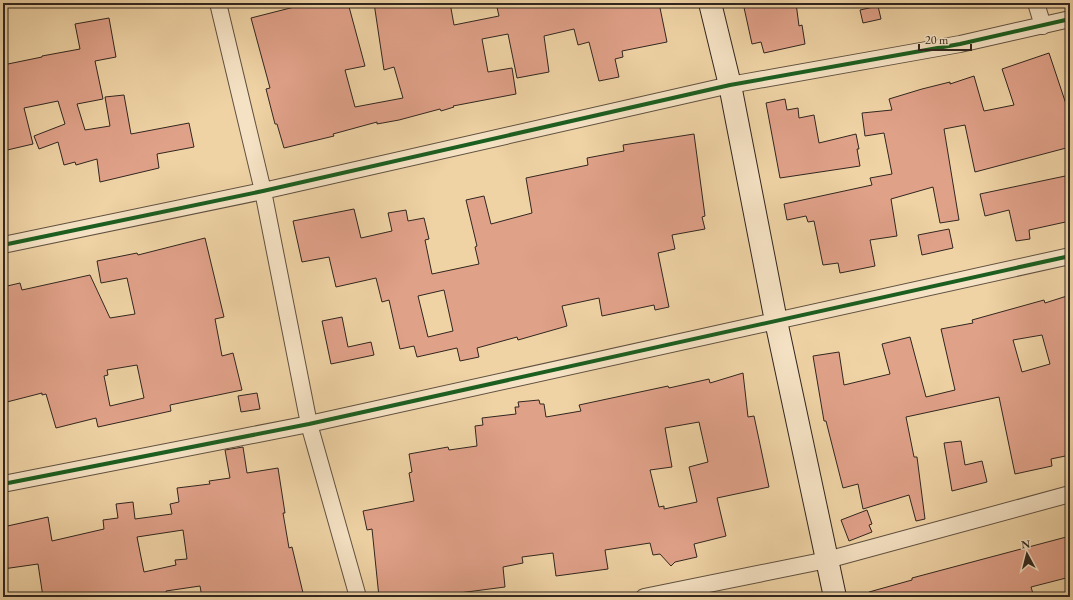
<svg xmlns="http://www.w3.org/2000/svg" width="1073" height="600" font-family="'EB Garamond',serif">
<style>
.building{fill:#e0a189;stroke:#31261f;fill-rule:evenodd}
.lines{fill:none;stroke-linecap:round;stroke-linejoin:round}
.street-casing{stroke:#605140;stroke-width:18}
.secondary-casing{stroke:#31261f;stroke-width:24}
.street{stroke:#f5e2c4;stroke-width:16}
.secondary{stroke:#f5e2c4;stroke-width:22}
.cycleway-casing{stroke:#f5e2c4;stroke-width:6}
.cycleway{stroke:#1b5e20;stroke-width:4}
</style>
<rect width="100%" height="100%" fill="#efd3a5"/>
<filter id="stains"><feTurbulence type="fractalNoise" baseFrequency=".005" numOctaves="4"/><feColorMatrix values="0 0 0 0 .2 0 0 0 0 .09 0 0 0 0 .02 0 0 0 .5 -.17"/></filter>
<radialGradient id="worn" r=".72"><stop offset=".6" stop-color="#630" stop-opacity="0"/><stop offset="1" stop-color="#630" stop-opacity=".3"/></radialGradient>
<path class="building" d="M310 3H348L365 66 345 70 355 107 403 98 394 67 384 70 374 3H450L454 25 499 16 496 3H659L667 42 622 51 623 57 615 59 619 77 599 81 589 42 578 45 574 29 544 36 549 72 517 78 508 34 482 39 488 72 512 68 516 94 453 106 454 107 441 111 440 109 399 120 377 124V122L333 134 334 136 284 148 277 124H275L266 89 270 88 251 18Z
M743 3H796L799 26 802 25 805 44 764 53 761 42 752 44Z
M878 6 881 19 863 23 860 10Z
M109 18 116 57 95 61 103 99 77 104 85 130 110 126 105 97 124 95 131 134 189 123 194 147 157 154 159 168 100 182 97 159 76 165 75 162 64 165 58 142 39 149 34 136 65 124 58 101 24 108 33 144 3 151V65L42 57V56L80 49 75 24Z
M1049 53 1070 116V147L975 172 965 125 944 129 959 220 940 223 933 187 891 199 897 236 870 240 875 266 840 273 838 263 823 265 814 221 808 222 806 216 787 220 784 204 872 185 870 178 892 174 884 133 865 136 862 113 892 110 889 99 922 89 950 82V84L974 76 984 111 1014 105 1002 69Z
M785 99 787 110 798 108 799 118 814 115 819 143 856 134 859 149H857L860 166 780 178 766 103Z
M694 134 705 216 702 217 705 229 672 235 675 249 658 253 669 307 655 310 654 305 602 316 599 298 562 306 567 326 518 340 517 337 477 348 479 357 460 361 457 348 417 357 414 346 400 349 389 300 382 302 376 278 336 287 329 257 302 262 293 221 354 209 361 238 392 231 388 213 406 210 408 221 424 218 429 239 425 240 432 274 479 264 475 247 477 246 466 200 484 196 491 224 532 213 526 178 588 165 587 158 624 151 623 145ZM444 290 453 331 428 337 418 296Z
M1070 175V221L1029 230 1030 239 1016 241 1009 210 985 216 980 194Z
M949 229 953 248 922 255 918 235Z
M205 238 224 317 215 319 222 356 233 353 242 390 170 405 171 411 98 427 96 418 56 428 46 394 42 395V393L3 403V287L20 283 22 290 90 275 110 318 135 314 127 278 101 283 97 261 137 253 138 255ZM137 365 144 398 110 406 104 376 108 375 107 370Z
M1070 295V455L1051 459 1052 466 1015 474 999 397 906 417 914 457H917L925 519 916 521 909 495 863 509 858 484 843 488 826 421H824L813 356 839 352 844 385 890 374 882 344 910 337 926 397 955 390 941 329 973 323 972 320 1044 300 1045 303ZM1042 335 1050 364 1022 372 1013 340Z
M342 317 348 347 371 342 374 355 331 364 322 321Z
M743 373 748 417 754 416 769 487 717 498 726 536 694 544 697 557 675 562 671 566 660 554 653 555 650 543 605 550 608 569 556 576 553 553 522 557 523 563 503 567 505 587 428 597H379L372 529 367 530 363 511 414 501 409 473 412 472 409 454 448 447 449 450 477 446 475 426 483 425 482 418 516 414 515 407H519L518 402 539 400 540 404H544L546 417 581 411 579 405 668 386 669 388 709 379 710 383ZM699 422 708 462 689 467 697 502 664 509V506L659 507 650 470 672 467 665 428Z
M257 393 260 409 241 412 238 396Z
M961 441 965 465 982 461 987 482 952 491 944 443Z
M243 447 247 473 278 468 285 513H283L289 548 292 547 304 597H202L200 586 166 591 167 597H43L38 564 3 569V527L48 517 52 541 104 529 103 520 118 518 116 504 133 502 135 519 172 514 170 504 179 502 177 488 210 484 209 481 230 478 225 450ZM183 530 187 559 175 560 176 565 144 572 137 537Z
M867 510 872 524 869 525 872 532 849 541 841 520Z
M1070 536V577L1031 587 1034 597H869V592L912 580V578Z"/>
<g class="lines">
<g class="street-casing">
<path id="street" d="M218 3 263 191 309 424 358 597
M1036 3 1043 26
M3 245 263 191 730 85 960 44 1070 19
M3 484 309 424 1070 256
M644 597 827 560 1070 494"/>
</g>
<g class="secondary-casing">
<path id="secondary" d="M710 3 730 85 776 321 835 597"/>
</g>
<use href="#street" class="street"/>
<use href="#secondary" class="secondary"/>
<g class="cycleway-casing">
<path id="cycleway" d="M3 245 263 191 730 85 960 44 1070 19
M3 484 309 424 1070 256"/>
</g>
<use href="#cycleway" class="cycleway"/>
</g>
<rect width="1073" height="600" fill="none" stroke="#efd3a5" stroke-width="16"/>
<rect x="4" y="4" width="1065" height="592" fill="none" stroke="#31261f" stroke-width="2"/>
<rect x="8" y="8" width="1057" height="584" fill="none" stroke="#31261f"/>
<g transform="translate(1027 554) rotate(353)" stroke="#f5e2c4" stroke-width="3" paint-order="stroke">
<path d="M0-3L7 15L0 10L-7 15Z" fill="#31261f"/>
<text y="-6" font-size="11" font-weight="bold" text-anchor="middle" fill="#31261f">N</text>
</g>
<path d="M919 44v6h52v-6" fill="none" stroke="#31261f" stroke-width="2"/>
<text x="925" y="44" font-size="12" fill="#31261f" stroke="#f5e2c4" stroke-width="3" paint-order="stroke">20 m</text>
<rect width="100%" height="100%" filter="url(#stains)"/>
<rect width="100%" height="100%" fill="url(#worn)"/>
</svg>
